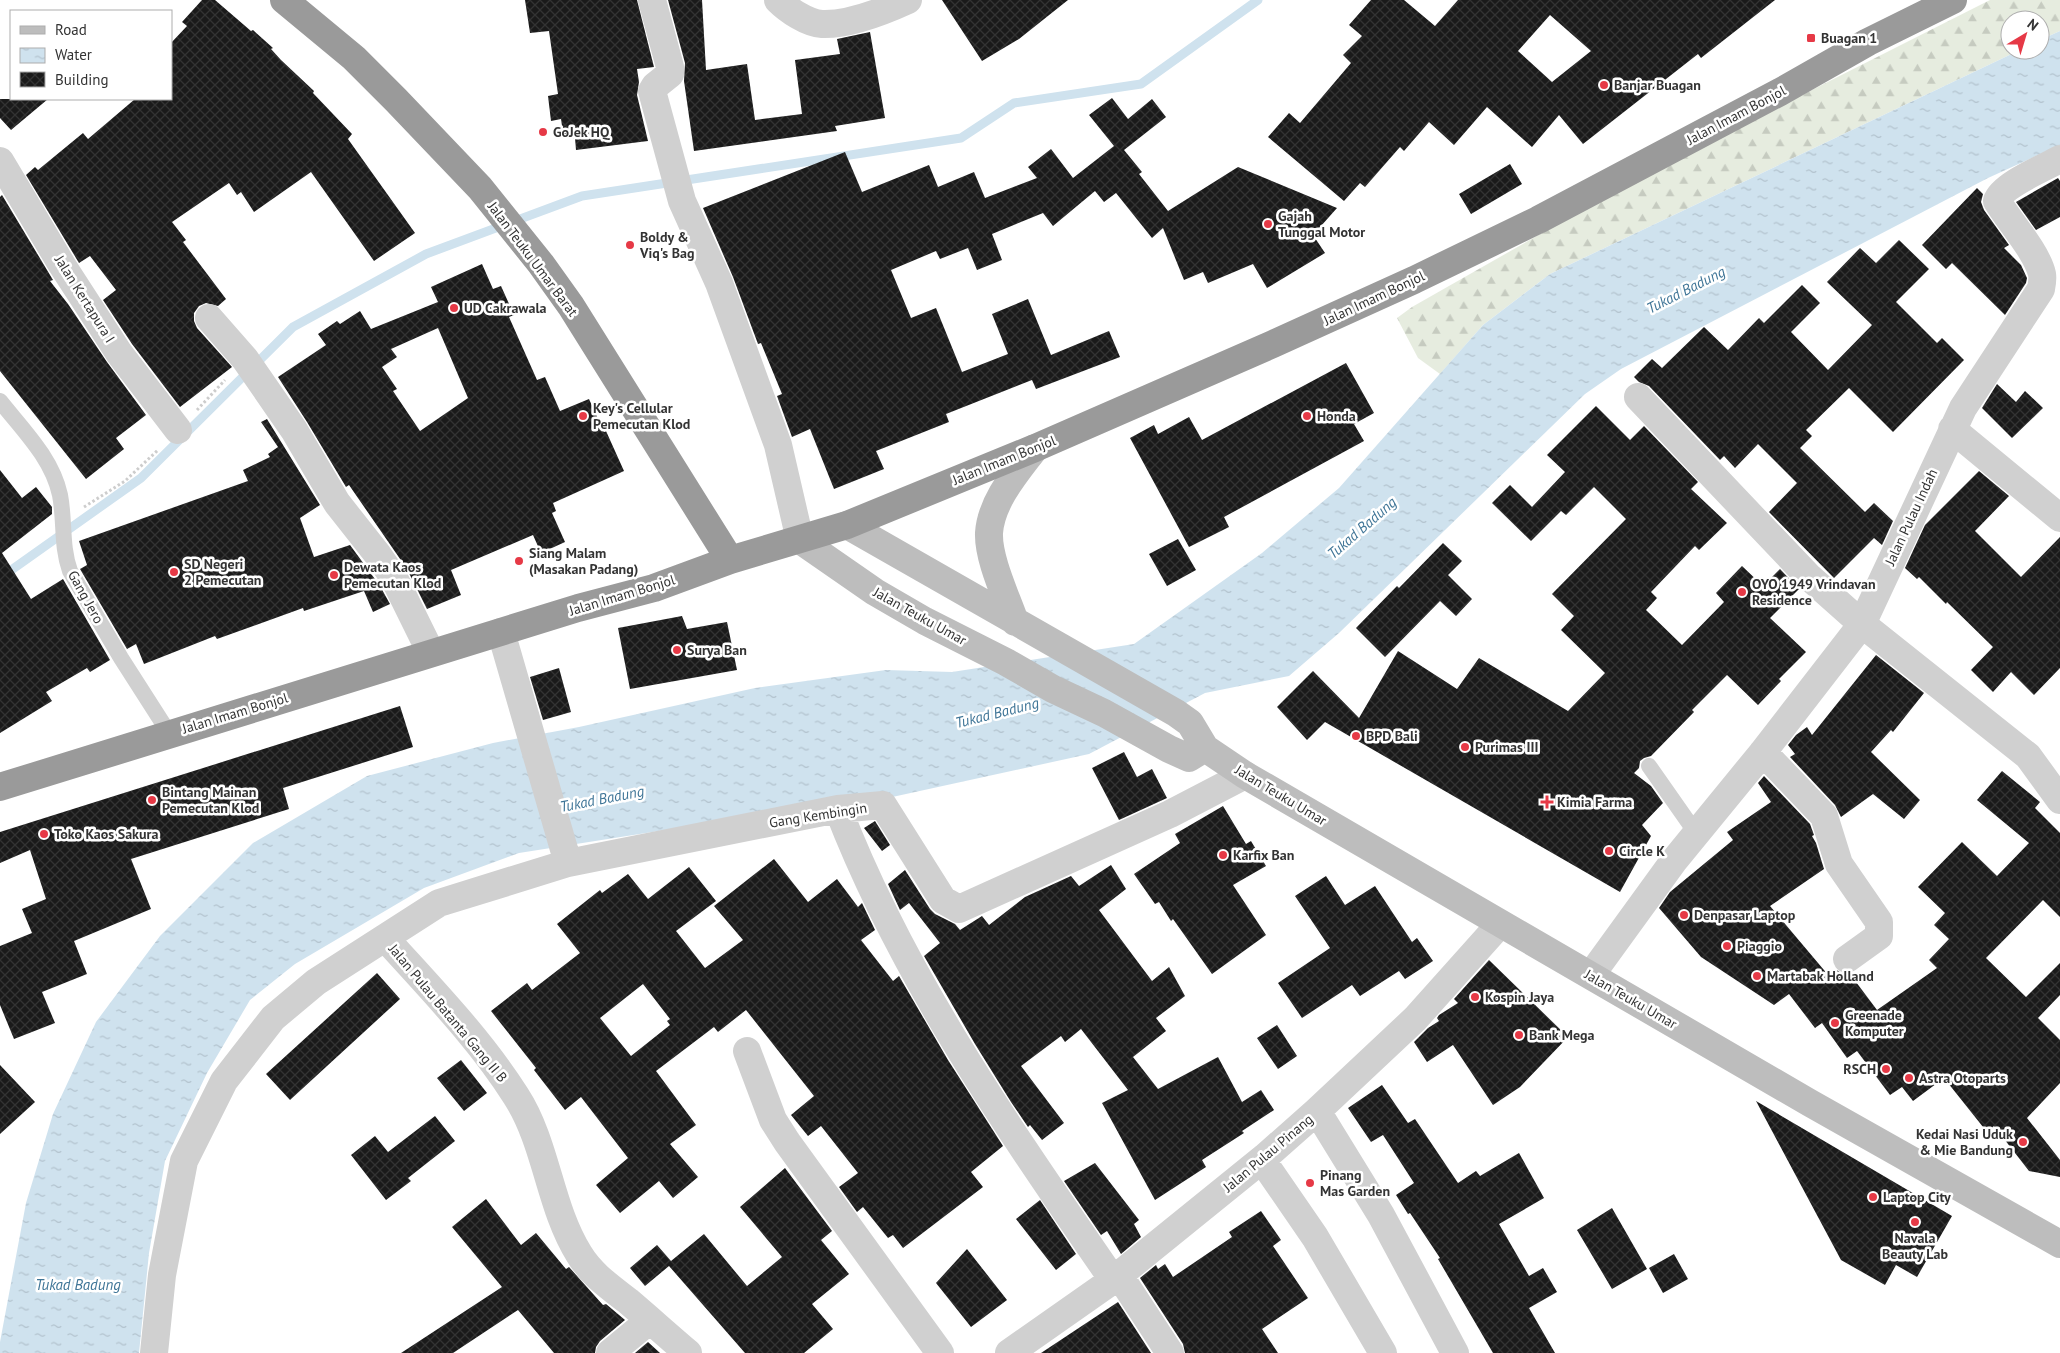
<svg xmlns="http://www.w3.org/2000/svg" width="2060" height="1353" font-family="'PT Sans',sans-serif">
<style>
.forest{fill:url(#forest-firs)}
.water{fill:url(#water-ripples)}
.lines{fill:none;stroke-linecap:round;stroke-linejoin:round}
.stream{stroke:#cfe2ee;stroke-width:9}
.building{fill:url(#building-cross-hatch);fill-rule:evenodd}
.path{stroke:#cdcdcd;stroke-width:3;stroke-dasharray:2.5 2.5;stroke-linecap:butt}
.lane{stroke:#d0d0d0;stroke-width:16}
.street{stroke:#d0d0d0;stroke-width:28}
.secondary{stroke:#bdbdbd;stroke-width:28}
.highway{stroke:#9a9a9a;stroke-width:28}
.poi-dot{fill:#e63946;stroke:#fff;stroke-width:2}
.labels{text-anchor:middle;stroke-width:5;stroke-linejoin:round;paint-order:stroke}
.poi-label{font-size:14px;font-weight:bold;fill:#333;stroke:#fff;text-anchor:start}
.street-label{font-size:14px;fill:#333;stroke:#fff}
.water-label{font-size:15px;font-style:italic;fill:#3f7597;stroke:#fff}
</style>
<defs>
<pattern id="forest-firs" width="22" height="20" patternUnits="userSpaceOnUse" patternTransform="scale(1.25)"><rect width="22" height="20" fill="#e6ecdf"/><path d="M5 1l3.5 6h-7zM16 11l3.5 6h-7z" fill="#c6cbc0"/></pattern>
<pattern id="water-ripples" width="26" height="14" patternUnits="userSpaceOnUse" patternTransform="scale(1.25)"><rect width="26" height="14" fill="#cfe2ee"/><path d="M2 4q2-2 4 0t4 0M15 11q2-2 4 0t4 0" fill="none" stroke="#b2c2cd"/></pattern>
<pattern id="building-cross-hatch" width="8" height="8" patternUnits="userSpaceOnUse" patternTransform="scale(1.25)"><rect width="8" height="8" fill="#1a1a1a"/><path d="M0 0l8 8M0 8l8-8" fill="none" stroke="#333"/></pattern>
</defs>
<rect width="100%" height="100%" fill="#fff"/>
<path class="forest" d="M1990 0H2060V31L2040 40V20H2010V50H2020L1550 274 1483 325 1440 374 1418 358 1397 318 1412 307 1572 216 1796 98Z"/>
<path class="water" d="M2060 31V145L1988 178 1621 369 1585 394 1339 633 1289 676 1205 693 1089 754 874 801 735 819 519 853 424 888 295 964 250 1000 207 1073 165 1161 149 1253 139 1353H0V1342L26 1203 53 1114 96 1022 160 936 253 843 367 776 493 743 579 727 755 688 886 670 952 672 1134 644 1262 553 1339 488 1483 325 1550 274 2020 50H2040V40Z"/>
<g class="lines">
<path class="stream" d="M0 578 141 478 293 327 426 254 582 196 961 138 1014 103 1141 84 1258 0"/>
</g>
<path class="building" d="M202 0H215L251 31 253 30 273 48 271 49 281 60 314 91 313 93 352 134 348 139 415 233 374 261 311 172 254 212 241 192 237 195 229 183 172 222 186 240 183 242 226 299 218 306 206 303 199 306 194 313V321L197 328 232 367 180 407 132 344 103 300 116 290 90 256 79 263 26 175 35 167 38 170 83 133 88 139 135 99H171V43L187 26 182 22Z
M525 0H637L654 67 637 69 639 82 637 95 648 141 576 150 575 138 564 139 561 119 551 121 548 96 558 94 549 31 530 33Z
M668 0H702L706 70 747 64 755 120 802 114 795 60 840 54 837 39 870 32 885 118 835 126 837 131 694 151 684 81 685 63Z
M942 0H1068L1019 39 982 61Z
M1371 0H1404L1435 26 1458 0H1775L1701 58 1698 54 1583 144 1559 115 1532 147 1487 107 1454 145 1429 122 1404 151 1400 147 1365 187 1360 183 1344 201 1268 137 1289 113 1300 123 1351 63 1343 55 1362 36 1349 25ZM1550 15 1591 51 1552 82 1518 51Z
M1112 98 1128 119 1152 99 1166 117 1124 150 1142 172 1139 174 1168 211 1238 167 1337 208 1313 235 1325 253 1267 288 1253 264 1208 283 1203 272 1184 280 1163 228 1152 238 1116 193 1104 202 1095 191 1053 226 1043 213 992 234 1002 260 977 270 968 248 940 259 936 251 891 270 911 318 936 308 962 372 1008 354 992 314 1028 299 1051 355 1109 331 1120 357 1036 389 1032 380 946 414 949 422 876 451 884 469 834 489 810 429 792 437 777 396 782 394 761 343 758 344 733 277 703 208 845 152 862 192 929 165 938 187 974 172 985 198 1037 178 1028 167 1051 149 1073 178 1114 146 1089 115Z
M0 99H48L11 130 0 118Z
M1510 164 1522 184 1471 214 1459 194Z
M2058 178 2060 181V217L2036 230 2016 202Z
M1977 188 1983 194 1981 202 1984 210 2009 245 2004 248 2021 265 2027 278 2026 283 2005 315 1952 263 1946 269 1922 245Z
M2 195 53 280 50 281 68 304 107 362 146 415 116 438 124 449 86 479 0 371V197Z
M1899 240 1929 269 1896 302 1937 343 1942 338 1964 360 1893 432 1849 388 1806 430 1812 436 1800 448 1865 512 1874 503 1893 521 1882 545 1874 538 1834 578 1769 512 1797 483 1758 444 1735 468 1724 456 1720 460 1649 386 1639 382 1634 377 1652 359 1662 368 1704 327 1728 350 1759 318 1764 323 1802 285 1820 303 1791 332 1828 370 1872 325 1827 282 1860 248 1876 263Z
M482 264 493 289 501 286 514 315 509 317 537 380 545 377 560 411 589 399 604 432 606 431 624 471 553 503 556 511 552 513 565 542 541 553 533 535 451 570 461 595 427 609 407 569 349 485 346 487 307 422 278 377 326 345 318 334 337 321 340 324 360 311 371 329 438 302 431 287ZM438 328 468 398 420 431 393 391 397 389 382 367 397 357 391 349Z
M1346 363 1374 413 1354 424 1364 441 1224 517 1229 527 1189 547 1130 438 1154 425 1158 434 1189 417 1202 440Z
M1997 384 2016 402 2025 391 2043 408 2012 438 1982 408Z
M1596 406 1630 440 1644 426 1698 482 1691 489 1727 523 1699 550 1695 546 1651 592 1657 598 1646 610 1682 645 1724 602 1716 593 1742 566 1763 586 1780 569 1799 589 1770 618 1806 652 1779 679 1781 681 1758 705 1727 675 1692 710 1694 712 1651 756 1644 758 1640 761 1639 768 1634 773 1651 786 1663 803 1642 825 1651 836 1620 892 1325 722 1307 740 1277 707 1313 671 1359 718 1398 651 1457 689 1479 658 1568 711 1605 673 1561 630 1574 616 1552 594 1626 519 1594 487 1566 515 1561 511 1531 541 1492 503 1510 485 1532 507 1565 472 1547 455Z
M267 419 320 505 300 518 314 557 350 545 380 586 390 604 373 612 364 591 304 611 303 608 217 639 215 636 144 664 136 644 127 649 80 569 87 565 79 541 248 481 243 470 270 457 268 454 278 447 261 422Z
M0 470 22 498 36 487 52 507V514L2 553 31 599 63 579 110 660 90 672 87 668 46 692 52 701 0 733Z
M1979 471 2009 496 1975 531 2021 577 2060 537V668L2034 695 2011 672 1993 692 1971 670 1993 647 1947 602 1946 604 1919 577 1917 579 1905 568 1925 525Z
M1178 539 1196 570 1167 586 1149 554Z
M1443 543 1462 561 1448 575 1472 599 1456 616 1440 601 1385 657 1356 628 1397 586 1399 588Z
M682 616 687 629 727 622 737 670 630 689 618 628Z
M1876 655 1924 693 1893 732 1891 730 1871 752 1920 800 1904 819 1873 794 1841 817 1835 805 1790 757 1795 754 1788 745 1796 735 1807 727 1812 735Z
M559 668 571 712 543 720 530 677Z
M400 706 413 747 283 788 289 809 131 859 151 909 74 941 87 974 42 992 55 1023 14 1039 0 1005V946L32 933 22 909 46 899 30 850 0 863V832Z
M1124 752 1137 777 1152 769 1167 798 1119 820 1092 768Z
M2002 771 2040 802 2035 808 2060 833V917L2043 900 1986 958 2026 997 2060 963V995L2038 1018 2060 1040V1083L2027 1118 2060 1160V1177L2029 1171 1994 1126 1987 1132 1944 1078 1913 1101 1902 1087 1890 1095 1857 1051 1847 1058 1822 1023 1815 1028 1789 994 1774 1005 1701 957 1659 908 1670 892 1733 840 1727 832 1771 802 1758 783 1764 776 1810 824 1814 835 1812 836 1816 843 1824 869 1770 906 1829 976 1837 970 1841 973 1850 974 1877 1010 1937 968 1929 960 1949 939 1934 925 1945 913 1918 887 1962 842 1997 876 2029 843 1977 800Z
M1223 806 1246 844 1251 841 1266 866 1233 885 1266 935 1212 974 1173 919 1171 921 1159 902 1155 904 1134 874 1180 843 1175 834Z
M875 821 890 845 882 851 864 828Z
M774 859 808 902 837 879 858 907 862 903 875 930 861 940 893 981 899 976 948 1060 1003 1146 971 1172 983 1187 903 1248 893 1235 888 1238 863 1207 857 1212 839 1187 858 1173 821 1126 808 1136 791 1115 814 1096 746 1010 718 1032 714 1027 656 1071 696 1125 670 1144 698 1177 673 1198 659 1181 620 1213 596 1185 628 1158 581 1097 565 1110 534 1070 536 1068 491 1011 527 983 532 990 580 953 557 924 600 890 602 893 628 874 648 899 689 867 716 901 676 931 705 968 743 940 714 906ZM643 984 670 1019 667 1021 670 1025 631 1056 600 1018Z
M1111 865 1126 889 1099 910 1152 981 1169 967 1185 996 1156 1018 1166 1031 1133 1057 1158 1089 1218 1057 1242 1102 1261 1090 1274 1110 1242 1131 1244 1133 1202 1160 1206 1167 1155 1200 1102 1103 1128 1090 1081 1029 1065 1042 1061 1036 1021 1066 1064 1123 1042 1140 1030 1125 1028 1127 1011 1102 975 1044 924 956 940 943 909 903 900 910 888 884 905 870 930 909 935 914 955 924 960 930 982 916 989 925 1025 897 1071 876 1079 886Z
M1326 876 1345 905 1375 886 1412 942 1417 938 1433 961 1405 979 1399 971 1360 996 1352 985 1302 1018 1278 983 1330 948 1295 896Z
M1489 960 1568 1037 1520 1087 1493 1105 1453 1045 1427 1062 1414 1042 1428 1028 1439 1021 1437 1018 1439 1015 1458 1003 1454 999Z
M377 973 400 999 290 1100 266 1074Z
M1277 1025 1297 1056 1278 1069 1257 1038Z
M461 1060 487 1093 464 1111 437 1078Z
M0 1065 35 1102 0 1134Z
M1382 1085 1408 1123 1415 1119 1458 1183 1476 1171 1480 1176 1519 1153 1544 1198 1499 1224 1529 1276 1543 1268 1557 1292 1529 1308 1555 1353H1493L1438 1259 1440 1258 1410 1213 1408 1214 1396 1195 1414 1183 1383 1135 1371 1142 1348 1108Z
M1756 1101 1952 1216 1917 1277 1896 1265 1885 1285 1841 1260Z
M435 1116 455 1141 408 1178 411 1181 386 1200 351 1155 375 1136 388 1152Z
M1095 1163 1139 1220 1134 1224 1141 1237 1121 1254 1107 1231 1101 1235 1064 1181Z
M785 1168 832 1231 821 1240 849 1274 812 1304 833 1329 804 1353H745L669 1266 645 1286 630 1268 657 1245 671 1261 704 1234 747 1286 782 1257 740 1207Z
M486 1199 521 1245 536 1233 566 1269 569 1267 603 1305 606 1304 625 1320 600 1341 596 1347 595 1353H554L518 1310 453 1353H401L502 1287 452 1227Z
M1040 1200 1076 1254 1056 1270 1016 1219Z
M1612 1208 1647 1269 1612 1289 1577 1230Z
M1261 1211 1281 1240 1273 1246 1308 1298 1262 1329 1278 1353H1185L1183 1344 1140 1278 1156 1265 1158 1269 1165 1264 1173 1277 1232 1237 1229 1232Z
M967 1249 1007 1300 971 1327 936 1283Z
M1674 1254 1688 1279 1663 1293 1649 1268Z
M1118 1302 1151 1353H1041Z
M648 1342 660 1353H635Z"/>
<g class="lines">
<path class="path" d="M197 410 225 380
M84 507 125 481 158 450"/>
<path class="lane" d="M0 401C23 430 52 458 60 495 65 521 61 546 70 571L121 658 169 733
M1649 766 1696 833"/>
<path class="street" d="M652 0 670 67V74L655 86 652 91 682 201 719 283 778 445 800 540
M778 0C788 10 807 23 822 24 849 25 884 11 908 0
M0 161 62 265 119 353 178 430
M209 318 245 359 294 430 337 503 378 555 394 578 431 653
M1638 397 1808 576 1862 624 2028 756 2060 800
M1952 429 2060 518
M501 632 568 863
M1763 752 1824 816 1839 864 1879 922V936L1847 959
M838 809C904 980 1010 1130 1113 1280
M386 939C431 989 480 1039 516 1096 547 1144 549 1206 579 1254 591 1274 610 1287 628 1301 648 1318 668 1336 688 1353
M1591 975 1673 862 1763 752 1862 624 1963 408 2041 289C2042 284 2043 279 2042 274 2037 252 2009 221 1997 201 2002 185 2044 168 2060 159
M747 1051 773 1120 787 1142 940 1353
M1317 1111 1381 1215 1455 1353
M1262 1160 1315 1237 1383 1353
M1119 1275 1170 1353
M154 1353 162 1275 184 1161 224 1081 273 1018 316 982 439 903 568 863 838 809 883 805 943 900 959 909 1170 814 1245 775
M610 1353 650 1320
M1009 1353 1113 1280 1265 1157 1317 1111 1415 1019 1500 924"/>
<path class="secondary" d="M847 525 1176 713 1190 723 1205 748 1245 775 1810 1103 2060 1244
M800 540 875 592 925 621 1006 662 1053 689 1104 713 1169 749 1189 758 1205 748
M1015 622C1006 596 988 559 989 533 991 501 1017 472 1035 448"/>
<path class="highway" d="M284 0 354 58 396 100 480 188 541 264 571 306 730 560
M0 787 578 608 654 588 730 560 847 525 1035 448 1273 344 1414 280 1538 220 1780 92 1868 42 1953 0"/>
</g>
<g class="poi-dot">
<rect x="1806" y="33" width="10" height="10" rx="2.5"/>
<circle cx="1604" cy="85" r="5"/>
<circle cx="543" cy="132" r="5"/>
<circle cx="1268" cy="224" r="5"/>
<circle cx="630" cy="245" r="5"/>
<circle cx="454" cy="308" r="5"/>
<circle cx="583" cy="416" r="5"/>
<circle cx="1307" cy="416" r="5"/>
<circle cx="519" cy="561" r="5"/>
<circle cx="174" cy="572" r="5"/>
<circle cx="334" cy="575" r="5"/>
<circle cx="1742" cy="592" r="5"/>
<circle cx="677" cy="650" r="5"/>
<circle cx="1356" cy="736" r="5"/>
<circle cx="1465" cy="747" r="5"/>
<circle cx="152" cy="800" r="5"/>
<path d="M1544.5 794.5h5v5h5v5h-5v5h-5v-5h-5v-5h5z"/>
<circle cx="44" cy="834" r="5"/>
<circle cx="1609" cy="851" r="5"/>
<circle cx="1223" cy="855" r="5"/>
<circle cx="1684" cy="915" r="5"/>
<circle cx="1727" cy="946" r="5"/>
<circle cx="1757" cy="976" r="5"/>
<circle cx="1475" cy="997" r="5"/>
<circle cx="1835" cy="1023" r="5"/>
<circle cx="1519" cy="1035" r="5"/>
<circle cx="1886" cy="1069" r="5"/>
<circle cx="1909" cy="1078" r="5"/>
<circle cx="2023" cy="1142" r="5"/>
<circle cx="1310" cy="1183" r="5"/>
<circle cx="1873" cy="1197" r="5"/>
<circle cx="1915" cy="1222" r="5"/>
</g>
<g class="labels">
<g class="poi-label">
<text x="1821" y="43">Buagan 1</text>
<text x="1614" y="90">Banjar Buagan</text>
<text x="553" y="137">GoJek HQ</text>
<text x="1278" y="221">Gajah<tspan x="1278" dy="16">Tunggal Motor</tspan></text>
<text x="640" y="242">Boldy &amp;<tspan x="640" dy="16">Viq's Bag</tspan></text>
<text x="464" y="313">UD Cakrawala</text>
<text x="593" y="413">Key's Cellular<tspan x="593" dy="16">Pemecutan Klod</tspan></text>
<text x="1317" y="421">Honda</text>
<text x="529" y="558">Siang Malam<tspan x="529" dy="16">(Masakan Padang)</tspan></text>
<text x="184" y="569">SD Negeri<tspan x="184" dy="16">2 Pemecutan</tspan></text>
<text x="344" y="572">Dewata Kaos<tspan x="344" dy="16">Pemecutan Klod</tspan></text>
<text x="1752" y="589">OYO 1949 Vrindavan<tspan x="1752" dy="16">Residence</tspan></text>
<text x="687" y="655">Surya Ban</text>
<text x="1366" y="741">BPD Bali</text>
<text x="1475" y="752">Purimas III</text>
<text x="162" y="797">Bintang Mainan<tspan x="162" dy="16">Pemecutan Klod</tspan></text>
<text x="1557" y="807">Kimia Farma</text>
<text x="54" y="839">Toko Kaos Sakura</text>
<text x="1619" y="856">Circle K</text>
<text x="1233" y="860">Karfix Ban</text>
<text x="1694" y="920">Denpasar Laptop</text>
<text x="1737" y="951">Piaggio</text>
<text x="1767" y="981">Martabak Holland</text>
<text x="1485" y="1002">Kospin Jaya</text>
<text x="1845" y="1020">Greenade<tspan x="1845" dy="16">Komputer</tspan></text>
<text x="1529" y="1040">Bank Mega</text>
<text x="1876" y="1074" text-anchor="end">RSCH</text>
<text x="1919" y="1083">Astra Otoparts</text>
<text x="2013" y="1139" text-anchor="end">Kedai Nasi Uduk<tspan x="2013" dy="16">&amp; Mie Bandung</tspan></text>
<text x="1320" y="1180">Pinang<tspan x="1320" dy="16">Mas Garden</tspan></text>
<text x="1883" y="1202">Laptop City</text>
<text x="1915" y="1243" text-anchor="middle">Navala<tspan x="1915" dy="16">Beauty Lab</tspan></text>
</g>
<g class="street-label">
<text transform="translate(1736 115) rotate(-28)" y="5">Jalan Imam Bonjol</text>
<text transform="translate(533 259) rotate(53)" y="5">Jalan Teuku Umar Barat</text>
<text transform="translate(1374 298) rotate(-25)" y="5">Jalan Imam Bonjol</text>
<text transform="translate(85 299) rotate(58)" y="5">Jalan Kertapura I</text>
<text transform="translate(1004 460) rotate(-22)" y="5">Jalan Imam Bonjol</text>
<text transform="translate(1911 517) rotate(-65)" y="5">Jalan Pulau Indah</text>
<text transform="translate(622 595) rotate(-17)" y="5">Jalan Imam Bonjol</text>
<text transform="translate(86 597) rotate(61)" y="5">Gang Jero</text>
<text transform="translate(920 616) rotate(29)" y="5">Jalan Teuku Umar</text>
<text transform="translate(235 713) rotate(-17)" y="5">Jalan Imam Bonjol</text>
<text transform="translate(1281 795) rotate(31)" y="5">Jalan Teuku Umar</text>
<text transform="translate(818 815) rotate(-9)" y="5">Gang Kembingin</text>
<text transform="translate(1631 999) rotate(30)" y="5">Jalan Teuku Umar</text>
<text transform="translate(448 1013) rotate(50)" y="5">Jalan Pulau Batanta Gang II B</text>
<text transform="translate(1268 1153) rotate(-40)" y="5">Jalan Pulau Pinang</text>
</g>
<g class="water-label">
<text transform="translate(1686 290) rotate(-27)" y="5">Tukad Badung</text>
<text transform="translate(1362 528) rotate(-41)" y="5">Tukad Badung</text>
<text transform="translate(997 713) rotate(-14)" y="5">Tukad Badung</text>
<text transform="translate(602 799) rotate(-11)" y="5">Tukad Badung</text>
<text x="78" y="1290">Tukad Badung</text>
</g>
</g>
<rect x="10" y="10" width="162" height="90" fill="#ffffff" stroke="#adadad"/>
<rect x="20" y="26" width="25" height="8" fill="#bdbdbd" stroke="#adadad"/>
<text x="55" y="35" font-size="15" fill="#333333">Road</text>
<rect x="20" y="48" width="25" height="15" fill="url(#water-ripples)" stroke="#adadad"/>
<text x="55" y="60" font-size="15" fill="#333333">Water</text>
<rect x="20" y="72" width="25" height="15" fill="url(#building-cross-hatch)" stroke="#adadad"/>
<text x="55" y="85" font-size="15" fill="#333333">Building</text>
<g transform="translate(2025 35) rotate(38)"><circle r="24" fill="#ffffff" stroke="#adadad"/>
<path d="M0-4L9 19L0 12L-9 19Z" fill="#e63946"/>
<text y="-8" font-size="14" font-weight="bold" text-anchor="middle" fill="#333333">N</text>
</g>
</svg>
